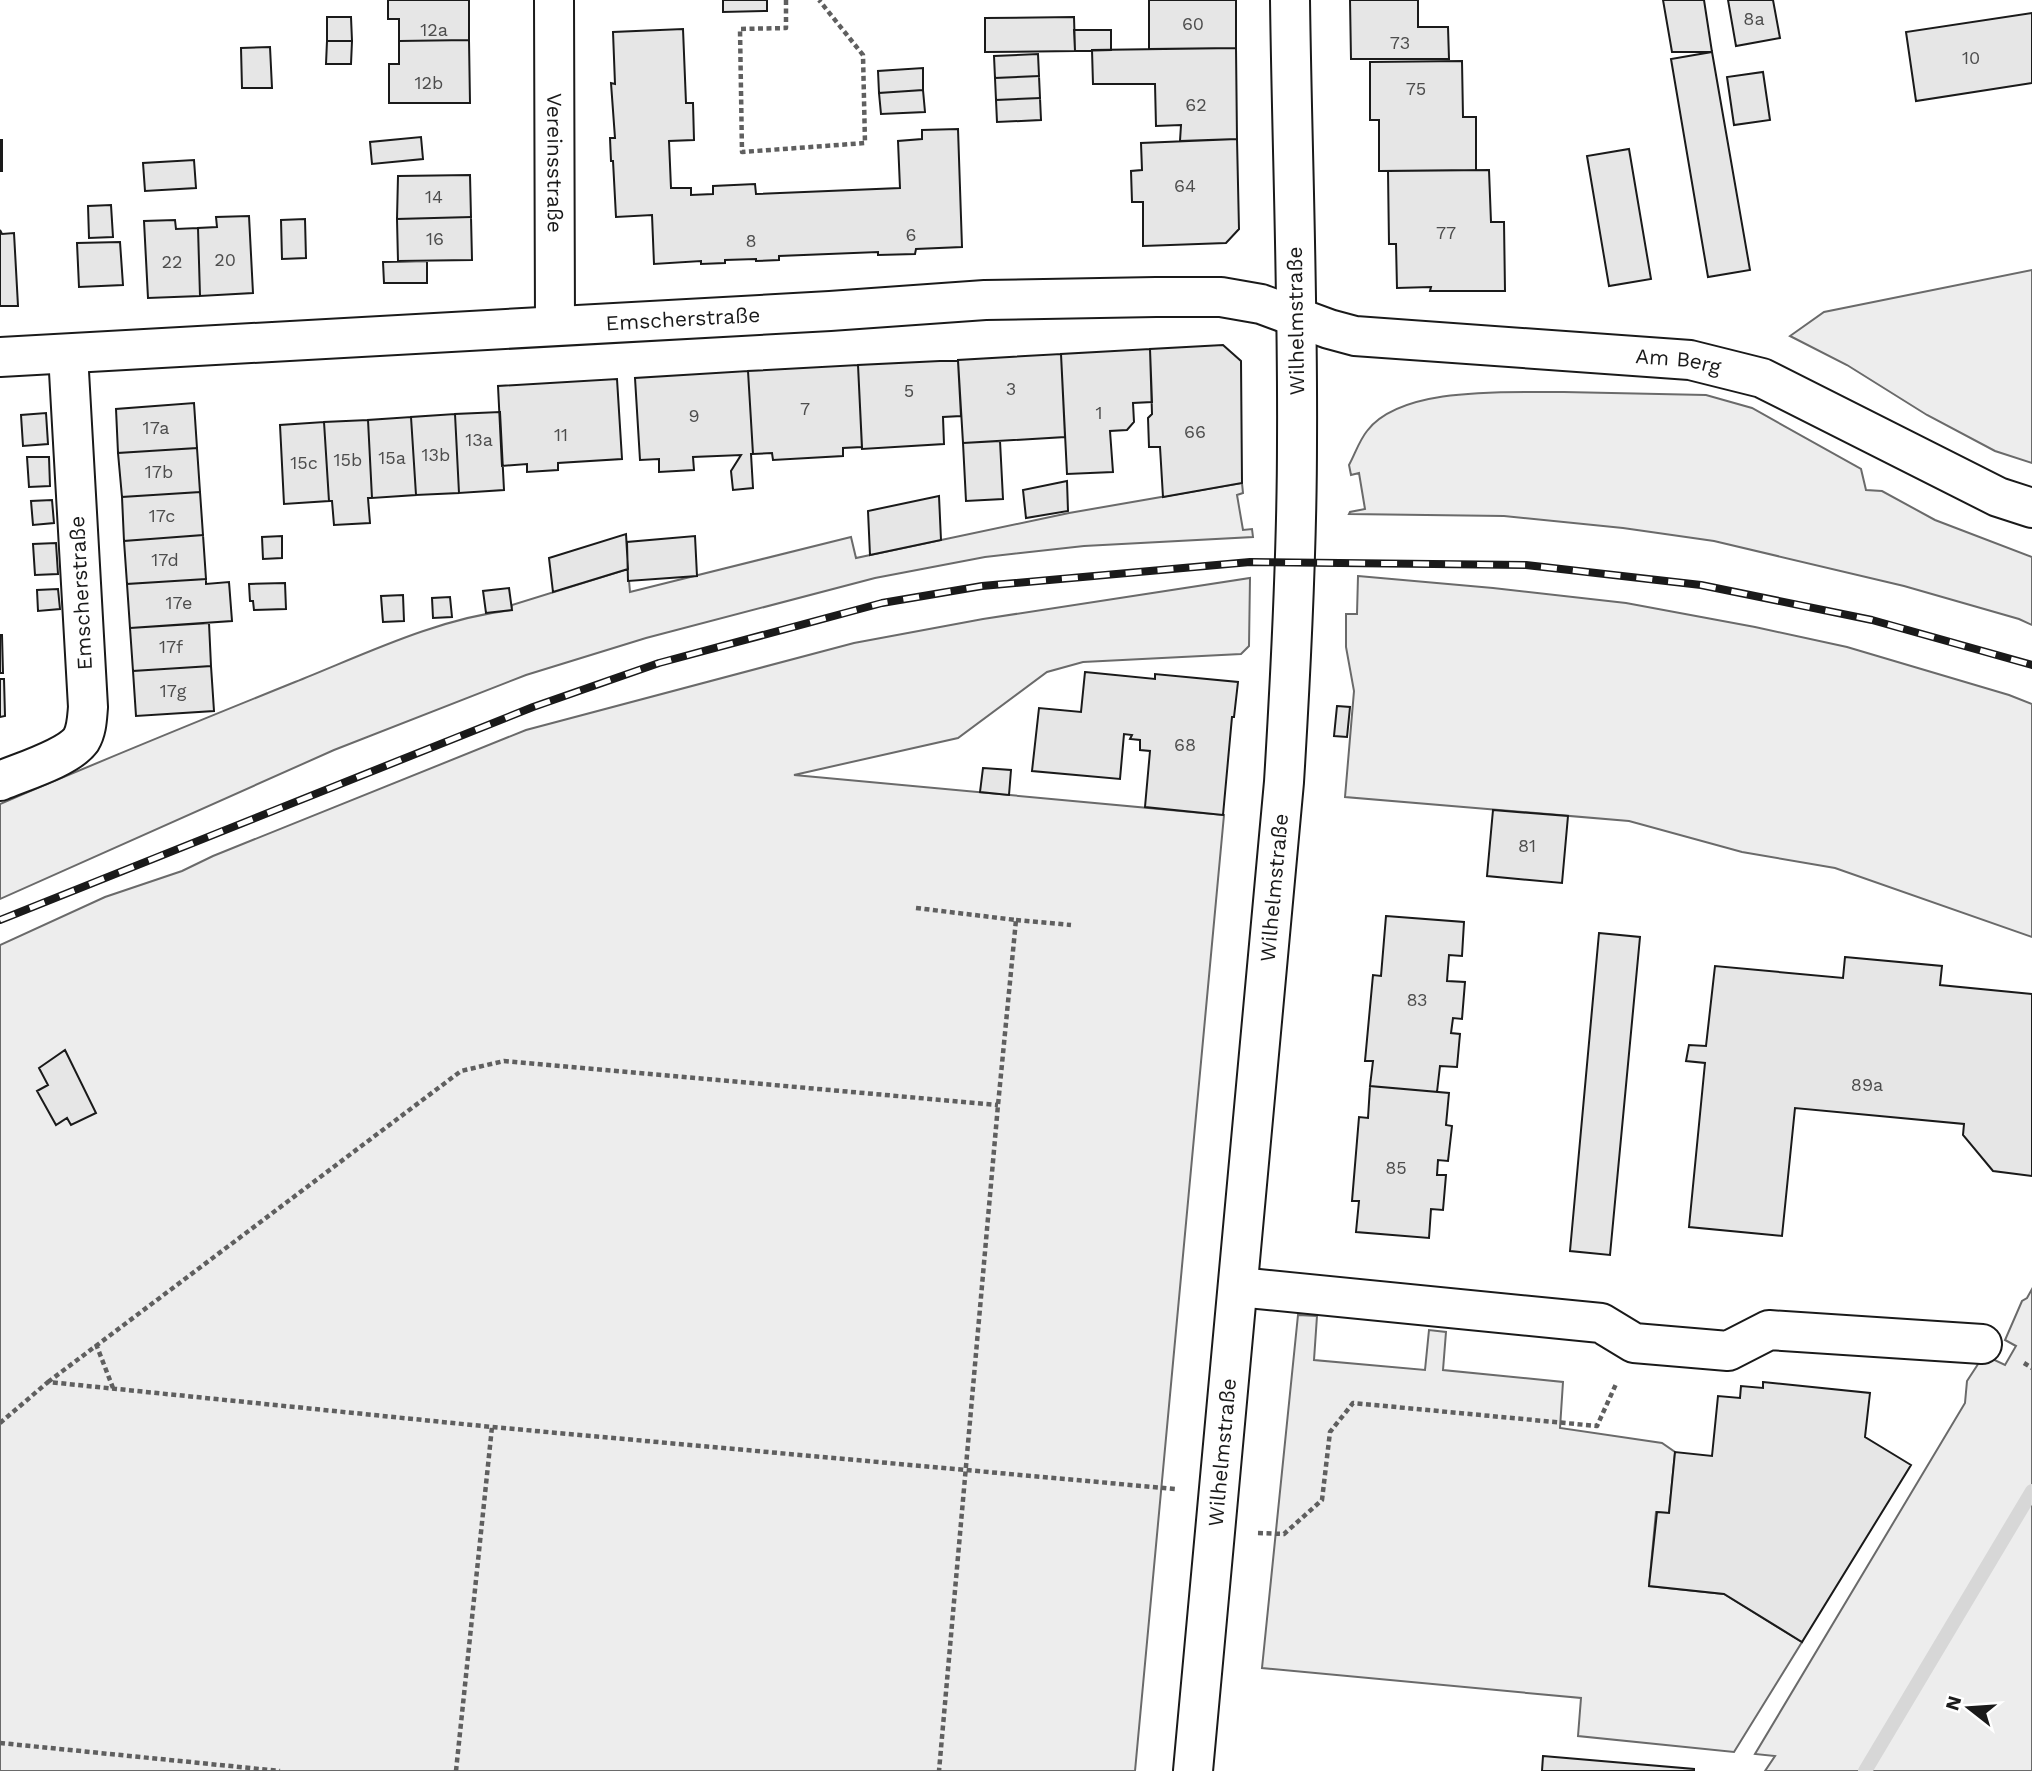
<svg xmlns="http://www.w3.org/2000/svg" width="2032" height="1771" font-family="'Work Sans',sans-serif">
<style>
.green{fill:#ededed;stroke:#6a6a6a;stroke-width:2}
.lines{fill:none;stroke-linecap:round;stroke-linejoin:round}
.stream{stroke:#d7d7d7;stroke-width:14}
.building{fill:#e6e6e6;stroke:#1a1a1a;stroke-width:2}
.street-casing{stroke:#1a1a1a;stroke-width:42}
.secondary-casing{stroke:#1a1a1a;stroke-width:42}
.path{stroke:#5f5f5f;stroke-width:4.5;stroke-dasharray:5 3.5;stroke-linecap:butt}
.street{stroke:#fff;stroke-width:38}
.secondary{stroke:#fff;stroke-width:38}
.rail-casing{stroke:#1a1a1a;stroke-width:8}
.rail{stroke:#fff;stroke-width:5;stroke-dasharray:16;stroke-linecap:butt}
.labels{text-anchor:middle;stroke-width:5;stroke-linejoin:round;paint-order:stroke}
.number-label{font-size:18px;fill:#4d4d4d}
.street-label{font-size:21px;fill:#1a1a1a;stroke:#fff}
</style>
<rect width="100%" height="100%" fill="#fff"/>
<path class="green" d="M2032 270V463L1995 451 1927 415 1847 365 1790 336 1824 312Z
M1564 392 1706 395 1752 408 1861 469 1866 490 1882 491 1935 520 2032 557V625L2019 619 1904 586 1714 541 1623 528 1504 516 1349 514 1350 512 1365 509 1359 473 1351 475 1349 465C1355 454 1359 441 1367 431 1402 385 1511 393 1564 392Z
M1242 483 1243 493 1237 495 1243 530 1252 529 1253 537 1084 546 985 557 875 578 646 638 526 675 334 750 0 899V804C98 762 196 722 295 682 365 654 436 619 511 610L512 605 628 569 630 592 851 537 856 558 1069 513Z
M1358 576 1493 588 1626 603 1755 627 1847 647 2009 695 2032 704V937L1835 868 1742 852 1629 821 1345 797 1354 691 1346 647V614H1357Z
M1250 578 1249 646 1241 654 1083 662 1047 672 958 738 794 775 1224 815 1135 1771H0V945L105 897 182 871 213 856 526 730 854 643 983 619Z
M2032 1289V1771H1765L1775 1756 1755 1754 1965 1403 1967 1381 1984 1355 2005 1365 2016 1346 2005 1340 2022 1301 2027 1298Z
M1298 1315 1317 1316 1314 1360 1425 1370 1429 1330 1446 1332 1443 1370 1563 1382 1560 1428 1662 1443 1675 1452 1669 1513 1656 1512 1649 1586 1724 1594 1802 1642 1734 1752 1578 1736 1581 1698 1262 1668Z"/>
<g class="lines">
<path class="stream" d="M1865 1771 2032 1491"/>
</g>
<path class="building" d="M388 0H469V40L399 41V19H388Z
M723 0H767V11L723 12Z
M1149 0H1236V48L1149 49Z
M1350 0H1418V27H1448L1449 59H1351Z
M1663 0H1704L1712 52H1672Z
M1728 0H1773L1780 38 1736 46Z
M2032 13V83L1916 101 1906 32Z
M327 17H351L352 41H327Z
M1074 17 1075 51 985 52V18Z
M683 29 686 103H693L694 140 669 141 671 188H691V195L713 194V186L755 184 756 194 900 188 898 141 922 139V130L958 129 962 247 916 249 915 254 878 255V252L779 256V260L756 261V259L725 260V263L701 264V261L654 264 652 215 616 217 613 161H611L610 138H615L611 83 615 84 613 32Z
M1074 30H1111V50L1075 51Z
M469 40 470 103H389V64H399V41Z
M327 41H352L351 64H326Z
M270 47 272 88H242L241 48Z
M1236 48 1237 139 1180 141 1181 125 1156 126 1155 84H1093L1092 50Z
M1712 52 1750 270 1708 277 1671 59Z
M1038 54 1039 76 995 78 994 56Z
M1462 61 1463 117H1476V170L1379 171V120H1370V62Z
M923 68V90L879 93 878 71Z
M1763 72 1770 120 1734 125 1727 77Z
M1039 76 1040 98 996 100 995 78Z
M923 90 925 112 881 114 879 93Z
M1040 98 1041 120 997 122 996 100Z
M421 137 423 159 372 164 370 142Z
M1237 139 1239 229 1226 243 1143 246V202H1132L1131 171 1142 170 1141 143Z
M0 140H2V171H0Z
M1629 149 1651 279 1609 286 1587 156Z
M194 160 196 188 145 191 143 163Z
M1489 170 1491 222H1504L1505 291H1430L1431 287 1397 288 1396 244H1389L1388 171Z
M470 175 471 217 397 219 398 176Z
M111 205 113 237 89 238 88 206Z
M249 216 253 293 200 296 198 228 217 227 216 217Z
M471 217 472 260 398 261 397 219Z
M305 219 306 258 282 259 281 220Z
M175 220 176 229 198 228 200 296 148 298 144 221Z
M0 230 2 234 14 233 18 306H0Z
M120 242 123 285 79 287 77 243Z
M427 261V283H384L383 262Z
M1223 345 1241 361 1242 483 1163 497 1160 447H1149L1148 418 1152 414 1150 349Z
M1150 349 1152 402 1133 403 1134 422 1127 430 1110 431 1113 472 1067 474 1061 354Z
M1061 354 1065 437 963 443 958 360Z
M940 361H958L961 416 943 417 944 444 862 449 858 365Z
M858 365 862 447 843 448V456L773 460 772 453 753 454 748 371Z
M748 371 753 454H751L753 488 733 490 731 471 741 455 693 457 694 470 659 472V459L640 460 635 378Z
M617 379 622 459 558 463V470L527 472V464L502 466 498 386Z
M194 403 197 448 118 453 116 409Z
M500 412 504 490 459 493 455 414Z
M46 413 48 444 23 446 21 415Z
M455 414 459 493 416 495 411 417Z
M411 417 416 495 372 498 368 420Z
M368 420 372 498H368L370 523 334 525 332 501H329L324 422Z
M324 422 329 501 284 504 280 425Z
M1000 441 1003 499 966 501 963 443Z
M197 448 200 492 122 497 118 453Z
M27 457H49L50 486 29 487Z
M1067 481 1068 511 1026 518 1023 490Z
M200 492 203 535 124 541 122 497Z
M939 496 941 540 870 555 868 511Z
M52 500 54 523 33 525 31 501Z
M626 534 628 569 553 592 549 558Z
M203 535 206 579 127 584 124 541Z
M282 536V558L263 559 262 537Z
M695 536 697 576 628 581 627 542Z
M56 543 58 574 35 575 33 544Z
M206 579V584L229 582 232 621 130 628 127 584Z
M285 583 286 609 254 610 253 601H250L249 584Z
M509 588 512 610 486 613 483 591Z
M58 589 60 609 38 611 37 590Z
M403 595 404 621 383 622 381 596Z
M450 597 452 617 433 618 432 598Z
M209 623 211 666 133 671 130 628Z
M0 635H2L3 673H0Z
M211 666 214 711 136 716 133 671Z
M1085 672 1155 679V674L1238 682 1234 717H1232L1223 815 1145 807 1150 751 1140 750V740L1130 739 1132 735 1124 734 1120 779 1032 771 1039 708 1081 712Z
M0 679H4L5 716 0 717Z
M1337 706 1350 707 1347 737 1334 736Z
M983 768 1011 770 1009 795 980 792Z
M1493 810 1568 816 1562 883 1487 876Z
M1386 916 1464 922 1462 956 1449 955 1447 981 1465 982 1462 1019 1453 1018 1451 1033 1460 1034 1457 1067 1440 1066 1437 1092 1370 1086 1373 1061H1365L1373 975 1381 976Z
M1599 933 1640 937 1610 1255 1570 1251Z
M1845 957 1942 966 1940 985 2032 994V1176L1993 1171 1963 1135 1964 1124 1795 1108 1782 1236 1689 1227 1705 1063 1686 1061 1689 1045 1706 1046 1715 966 1843 978Z
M65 1050 96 1113 71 1125 67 1118 56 1125 37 1091 48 1085 39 1068Z
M1370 1086 1449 1093 1446 1125 1452 1126 1448 1161 1438 1160 1437 1175H1446L1443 1210 1431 1209 1429 1238 1356 1232 1359 1201H1352L1359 1117 1368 1118Z
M1763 1382 1870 1393 1865 1437 1911 1465 1802 1642 1724 1594 1649 1586 1657 1512 1669 1513 1675 1452 1712 1456 1718 1396 1740 1398 1741 1386 1763 1388Z
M1543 1756 1694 1769V1771H1542Z"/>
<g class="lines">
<g class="street-casing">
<g id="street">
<path id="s1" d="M554 0 555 325"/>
<path id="s2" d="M0 357 830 311 985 300 1156 297H1221L1261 304 1329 329 1355 336 1690 360 1762 378 1998 497 2032 508"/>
<path d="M0 781C21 772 68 758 81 740 87 730 87 718 88 707L68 354"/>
<path d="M1238 1287 1601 1323 1634 1343 1728 1351 1769 1330 1982 1344"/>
</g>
</g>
<g class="secondary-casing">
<g id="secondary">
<path id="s3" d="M1193 1771 1284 782C1291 668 1297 555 1297 441 1298 294 1292 147 1290 0"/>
</g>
</g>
<path class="path" d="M786 0V28L740 29 742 152 865 143 863 55 819 0
M916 908 1016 920 998 1105 939 1771
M1016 920 1071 925
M96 1344 113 1388
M2024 1363 2032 1368
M48 1382 461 1071 504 1061 998 1105
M0 1423 48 1382 492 1427 1175 1489
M1258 1533 1284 1534 1322 1500 1330 1432 1353 1403 1597 1426 1616 1384
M0 1743 280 1771
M456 1771 492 1427"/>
<use href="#street" class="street"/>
<use href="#secondary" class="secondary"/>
<g class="rail-casing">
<path id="rail" d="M0 920 533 707 659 663 882 603 982 586 1250 562 1526 565 1701 585 1872 620 2032 665"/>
</g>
<use href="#rail" class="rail"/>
</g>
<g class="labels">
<g class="number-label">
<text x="1754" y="25">8a</text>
<text x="1193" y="30">60</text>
<text x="434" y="36">12a</text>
<text x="1400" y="49">73</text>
<text x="1971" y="64">10</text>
<text x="429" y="89">12b</text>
<text x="1416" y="95">75</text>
<text x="1196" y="111">62</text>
<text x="1185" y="192">64</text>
<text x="434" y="203">14</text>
<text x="1446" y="239">77</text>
<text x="911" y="241">6</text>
<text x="435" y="245">16</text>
<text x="751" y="247">8</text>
<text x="225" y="266">20</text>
<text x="172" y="268">22</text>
<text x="1011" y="395">3</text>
<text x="909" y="397">5</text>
<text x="805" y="415">7</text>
<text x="1099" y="419">1</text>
<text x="694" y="422">9</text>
<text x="156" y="434">17a</text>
<text x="1195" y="438">66</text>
<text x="561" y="441">11</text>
<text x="479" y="446">13a</text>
<text x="436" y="461">13b</text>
<text x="392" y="464">15a</text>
<text x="348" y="466">15b</text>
<text x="304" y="469">15c</text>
<text x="159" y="478">17b</text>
<text x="162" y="522">17c</text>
<text x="165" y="566">17d</text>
<text x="179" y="609">17e</text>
<text x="171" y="653">17f</text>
<text x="173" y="697">17g</text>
<text x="1185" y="751">68</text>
<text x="1527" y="852">81</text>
<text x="1417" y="1006">83</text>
<text x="1867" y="1091">89a</text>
<text x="1396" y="1174">85</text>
</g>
<g class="street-label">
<text dy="7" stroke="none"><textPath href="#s1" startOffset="163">Vereinsstraße</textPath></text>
<text dy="7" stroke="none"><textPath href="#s2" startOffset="684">Emscherstraße</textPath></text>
<text transform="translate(1296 321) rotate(-91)" y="7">Wilhelmstraße</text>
<text dy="7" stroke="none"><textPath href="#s2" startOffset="1687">Am Berg</textPath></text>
<text transform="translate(81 593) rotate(-93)" y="7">Emscherstraße</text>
<text dy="7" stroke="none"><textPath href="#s3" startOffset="887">Wilhelmstraße</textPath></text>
<text dy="7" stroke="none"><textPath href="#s3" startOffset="320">Wilhelmstraße</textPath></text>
</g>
</g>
<g transform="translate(1969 1708) rotate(287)" stroke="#ffffff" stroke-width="5" paint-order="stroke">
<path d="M0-5L12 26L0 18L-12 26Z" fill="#1a1a1a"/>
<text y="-10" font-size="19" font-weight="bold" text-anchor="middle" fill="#1a1a1a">N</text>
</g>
</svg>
